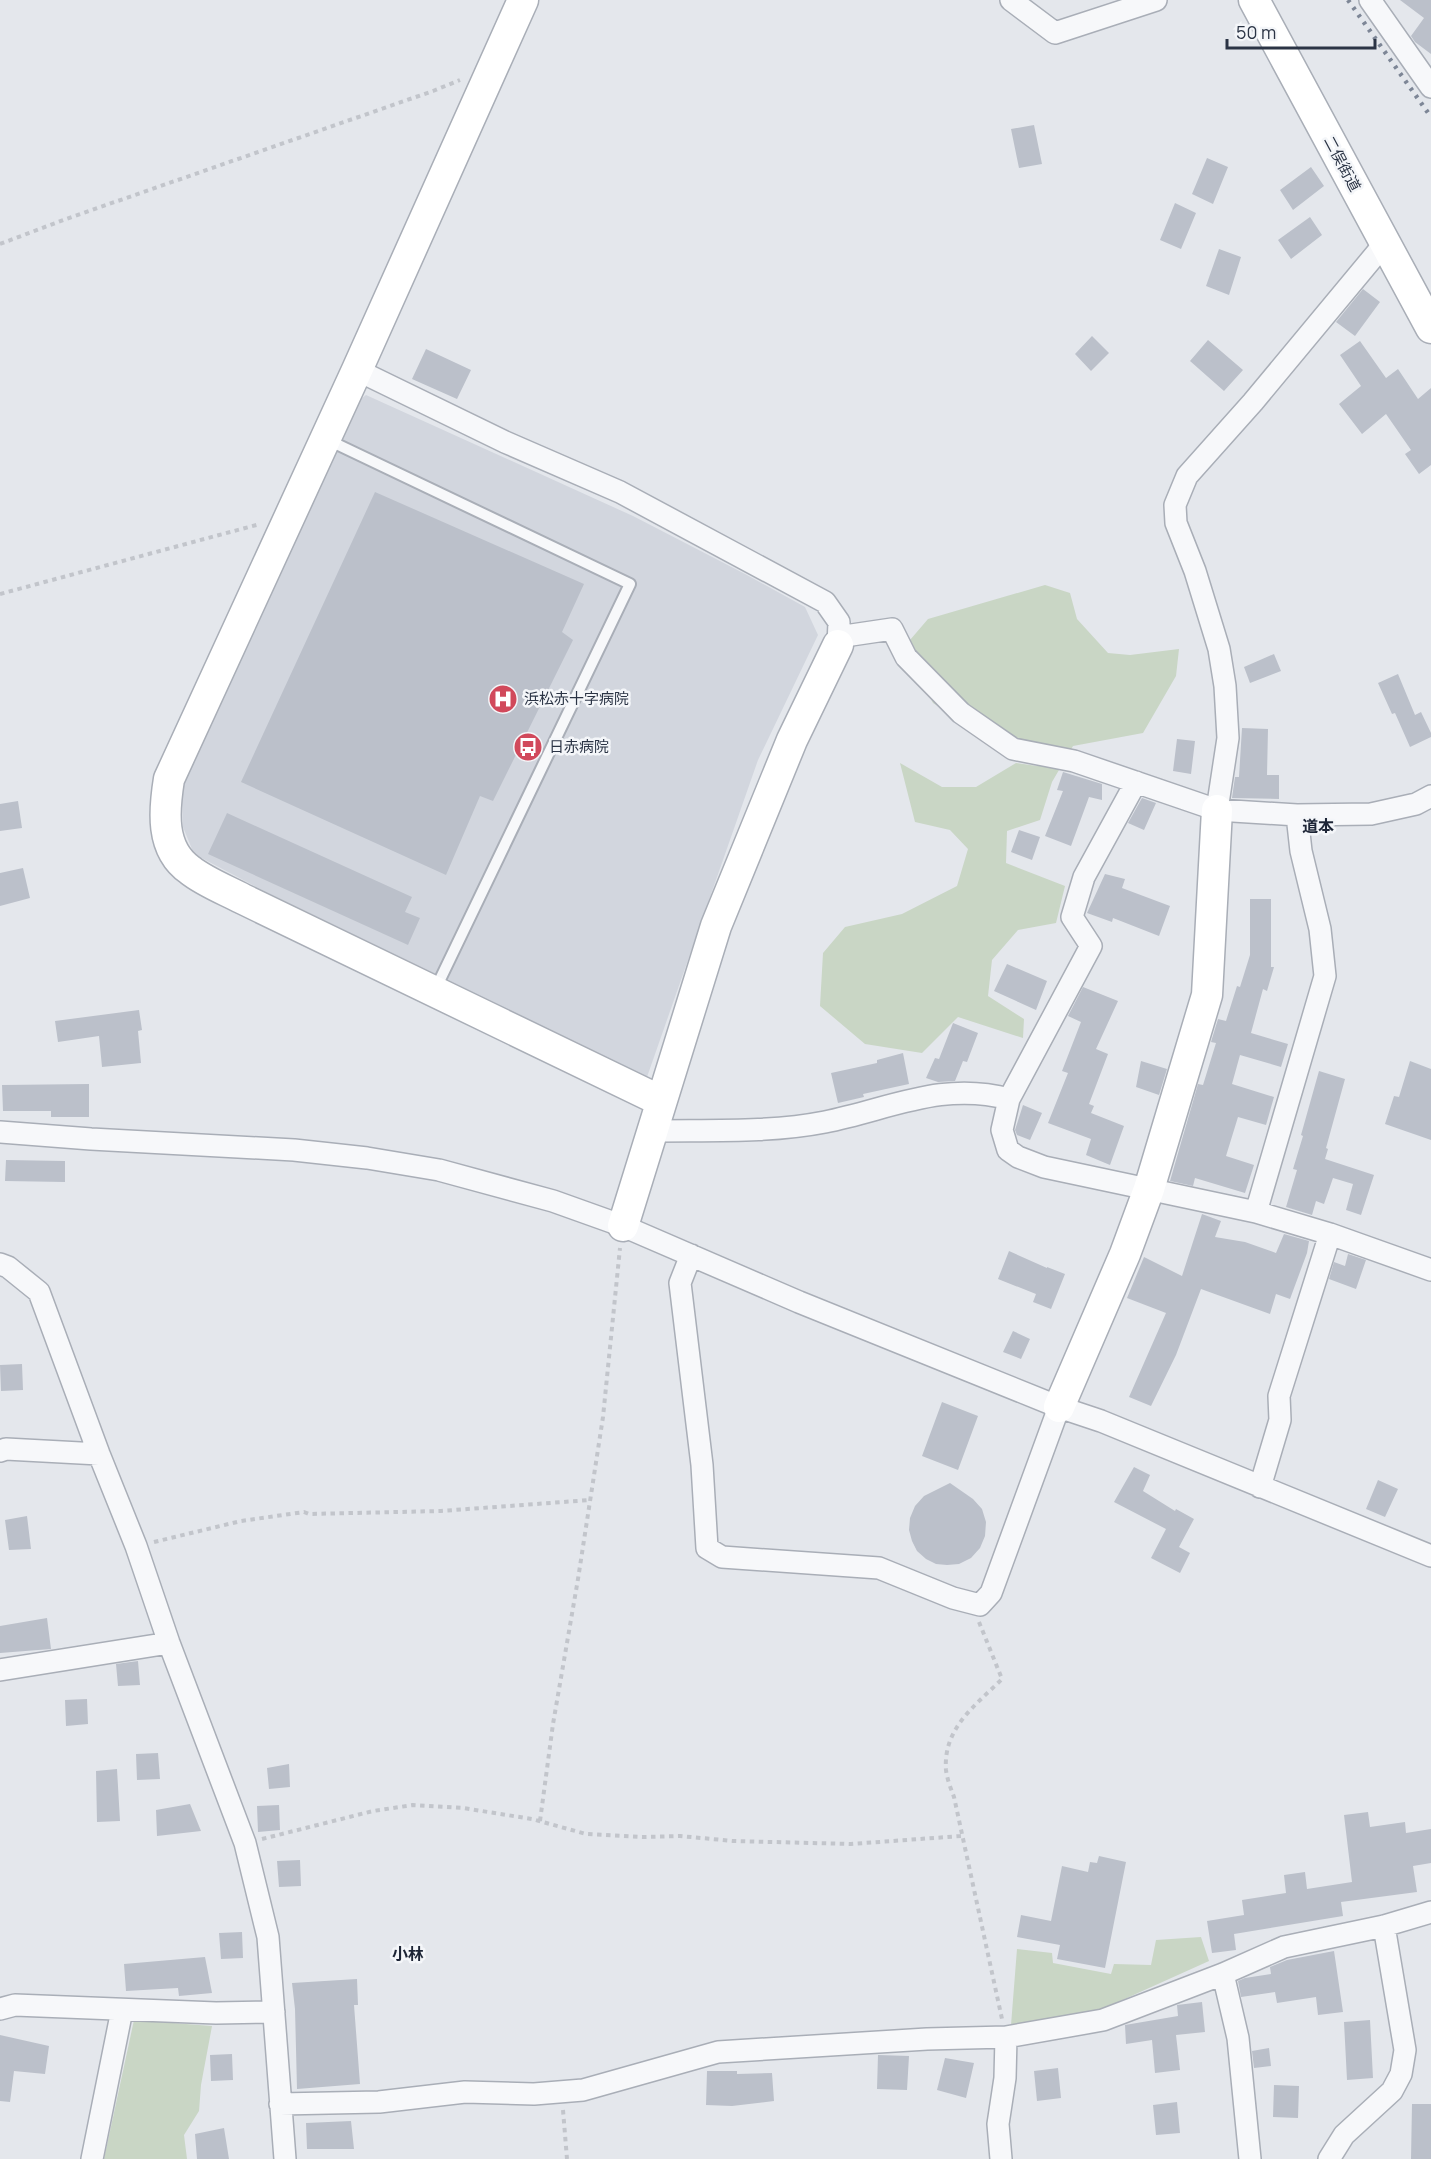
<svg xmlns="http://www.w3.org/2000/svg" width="1431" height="2159" font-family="Manrope,'Noto Sans JP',sans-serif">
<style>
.built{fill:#d2d6de}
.green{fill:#c9d6c5}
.building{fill:#bbc0ca}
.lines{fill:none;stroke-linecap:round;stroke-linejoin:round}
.lane-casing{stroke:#a9aeb7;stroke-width:14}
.street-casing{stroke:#a9aeb7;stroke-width:24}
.secondary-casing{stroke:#a9aeb7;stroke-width:33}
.path{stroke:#c2c5cb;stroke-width:4;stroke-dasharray:4.5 4.5;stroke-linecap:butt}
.lane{stroke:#f7f8fa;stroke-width:10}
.street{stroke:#f7f8fa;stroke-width:21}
.secondary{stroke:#fff;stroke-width:30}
.rail{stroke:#7d8696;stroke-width:4.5;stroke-dasharray:3 6;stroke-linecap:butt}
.labels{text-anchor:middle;stroke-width:5;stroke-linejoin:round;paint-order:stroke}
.street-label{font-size:15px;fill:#2b3445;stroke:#f4f6f9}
.poi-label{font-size:15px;fill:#2b3445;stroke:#f4f6f9;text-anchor:start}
.neighbourhood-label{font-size:16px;font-weight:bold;fill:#1d2536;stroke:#f4f6f9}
</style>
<rect width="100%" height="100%" fill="#e4e7ec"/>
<path class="built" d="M366 395 633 516 747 575 805 607 818 635 758 760 647 1077 266 892 194 854 183 827 182 794 189 766 357 402Z"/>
<path class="green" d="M1045 585 1070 593 1077 619 1108 653 1130 655 1179 649 1176 676 1143 733 1073 746 1052 782 1040 820 1007 831 1006 863 1065 886 1056 923 1018 930 992 960 988 996 1024 1019 1023 1038 958 1017 922 1053 865 1044 820 1006 823 953 845 927 902 914 957 886 968 849 950 830 915 822 900 763 942 787H976L1016 763 1037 766 1042 753 975 730 933 703 904 647 928 619Z
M1201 1937 1209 1961 1098 2011 1011 2025 1017 1949 1052 1953 1053 1963 1111 1974 1114 1964 1151 1965 1156 1940Z
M134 2020 212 2026 201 2085 199 2111 184 2135 187 2159H104Z"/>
<path class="building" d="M1400 0H1431V54L1415 42 1411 36 1424 18Z
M1034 125 1042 164 1019 168 1011 129Z
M1207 158 1228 167 1213 204 1192 194Z
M1311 167 1324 186 1293 210 1280 190Z
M1175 203 1196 213 1181 249 1160 240Z
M1310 217 1322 235 1291 259 1278 240Z
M1219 249 1241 257 1229 295 1206 286Z
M1363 289 1380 302 1355 336 1336 322Z
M1092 336 1109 353 1091 371 1075 354Z
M1208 340 1243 370 1224 391 1190 361Z
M1360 341 1386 378 1398 369 1418 399 1431 388V465L1419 474 1405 454 1411 450 1386 414 1362 434 1339 404 1361 386 1340 355Z
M426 349 471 370 457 399 412 379Z
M375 492 584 584 562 632 573 640 493 801 480 796 446 875 241 782Z
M1274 654 1281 671 1250 683 1244 667Z
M1398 674 1415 715 1421 712 1431 733V737L1410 747 1395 713 1392 714 1378 683Z
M1242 728 1268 729 1267 775H1279V799L1232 798 1235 777H1239Z
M1177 739 1195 741 1191 774 1173 771Z
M1063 772 1102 784V800L1089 797 1071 846 1045 836 1063 791 1057 790Z
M1142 798 1156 803 1144 830 1128 823Z
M18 801 22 828 0 831V804Z
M227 813 412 897 405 912 420 918 408 945 208 854Z
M1019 830 1040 837 1032 860 1011 852Z
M23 868 30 898 0 906V873Z
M1105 874 1125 879 1122 888 1170 906 1159 936 1113 918 1112 922 1087 913Z
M1250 899H1271V967H1274L1267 991 1263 989 1251 1033 1288 1044 1281 1067 1240 1055 1232 1084 1274 1097 1266 1125 1238 1117 1226 1156 1254 1165 1245 1193 1195 1178 1193 1186 1170 1181 1198 1084 1203 1085 1216 1043 1211 1042 1218 1019 1226 1021 1237 986 1240 987 1250 955Z
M1007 964 1047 981 1036 1010 994 991Z
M1083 987 1118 1001 1096 1049 1108 1054 1089 1104 1094 1106 1091 1113 1124 1126 1110 1165 1086 1155 1091 1139 1048 1123 1068 1073 1062 1071 1081 1022 1068 1016Z
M139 1010 142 1030 138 1031 141 1063 102 1067 99 1036 58 1042 55 1021Z
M953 1023 978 1033 967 1062 963 1061 955 1081 938 1082 926 1078 935 1058 939 1059Z
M903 1053 909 1084 863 1094 864 1097 838 1103 831 1073 877 1063V1060Z
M1141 1061 1167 1069 1159 1095 1136 1087Z
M1410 1061 1431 1069V1140L1385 1124 1394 1096 1399 1097Z
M1319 1071 1345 1079 1326 1148 1328 1149 1325 1159 1374 1175 1361 1215 1346 1210 1353 1184 1333 1178 1324 1204 1316 1201 1312 1215 1286 1207 1297 1170 1293 1169 1303 1136 1301 1135Z
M89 1084V1117H51V1111H3L2 1085Z
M1023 1105 1042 1113 1030 1140 1017 1135 1015 1130Z
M6 1160 65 1161V1182L5 1181Z
M1202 1214 1221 1221 1215 1237 1245 1242 1276 1253 1284 1234 1309 1241 1307 1253 1290 1299 1276 1294 1270 1314 1201 1289 1176 1355 1151 1406 1129 1397 1166 1313 1127 1298 1144 1257 1182 1276Z
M1009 1251 1047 1268V1267L1065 1274 1051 1309 1033 1302 1036 1294 998 1279Z
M1348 1254 1366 1260 1356 1289 1329 1279 1334 1262 1345 1266Z
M1013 1331 1030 1339 1021 1359 1003 1352Z
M22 1364 23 1390 1 1391 0 1365Z
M942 1402 978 1416 958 1470 922 1456Z
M1134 1467 1150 1475 1143 1491 1175 1511 1176 1509 1194 1519 1179 1547 1190 1553 1180 1573 1151 1558 1166 1529 1114 1502Z
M1378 1480 1398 1489 1385 1517 1366 1509Z
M950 1483 973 1499 982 1509 986 1522 985 1536 980 1548 971 1558 959 1564 947 1565 936 1564 926 1559 917 1551 912 1541 909 1530 910 1518 915 1506 924 1496Z
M27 1516 31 1549 9 1550 5 1520Z
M47 1618 51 1649 0 1653V1626Z
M138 1661 140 1685 118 1686 116 1664Z
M87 1699 88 1724 66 1726 65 1700Z
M158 1753 160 1779 137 1780 136 1754Z
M289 1764 290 1787 269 1789 267 1768Z
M117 1769 120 1821 97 1822 96 1771Z
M190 1804 201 1831 157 1836 156 1810Z
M279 1805 280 1830 258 1832 257 1806Z
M1368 1812 1370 1827 1405 1822 1406 1833 1431 1829V1863L1413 1866 1417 1892 1341 1902 1343 1916 1234 1934 1236 1950 1212 1953 1207 1921 1244 1915 1242 1900 1286 1893 1284 1875 1305 1872 1307 1889 1352 1882 1344 1815Z
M1099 1856 1126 1862 1105 1968 1057 1959 1060 1945 1017 1937 1021 1915 1051 1921 1062 1866 1088 1872 1090 1862 1097 1863Z
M300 1860 301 1886 279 1887 277 1861Z
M242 1932 243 1958 221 1959 219 1933Z
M1334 1951 1343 2012 1318 2015 1316 1997 1277 2003 1275 1992 1241 1997 1238 1981 1245 1978 1271 1974 1270 1967 1287 1960Z
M205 1957 212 1993 179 1996 178 1988 126 1991 124 1964Z
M357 1979 358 2005H354L360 2084 297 2089 295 2009 292 1983Z
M1202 2002 1205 2032 1176 2035 1180 2070 1155 2073 1152 2040 1126 2044 1125 2025 1178 2016 1177 2005Z
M1370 2020 1373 2078 1347 2080 1344 2022Z
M0 2035 49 2046 45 2074 14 2071 10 2102 0 2101Z
M1269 2048 1271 2066 1254 2068 1252 2051Z
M232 2054 233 2080 211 2081 210 2055Z
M878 2055 909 2056 907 2090 877 2089Z
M945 2058 974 2063 966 2098 937 2090Z
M1058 2068 1061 2098 1037 2101 1034 2071Z
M707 2071H737V2074L772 2073 774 2101 732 2106 706 2105Z
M1274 2085 1299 2086 1298 2118 1273 2117Z
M1177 2102 1180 2133 1156 2135 1153 2105Z
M1412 2104H1431V2159H1411Z
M351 2121 354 2149H307L306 2123Z
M224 2128 229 2159H197L195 2134Z"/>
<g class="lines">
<g class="lane-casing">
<path id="lane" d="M328 440 630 584 435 990"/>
</g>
<g class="street-casing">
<path id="street" d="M1011 0 1055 33 1156 0
M1370 0 1431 87
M357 370 505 442 620 492 825 602 839 622 838 645
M838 637 892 629 906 657 961 713 1013 749 1074 761 1217 810 1297 815 1371 814 1416 804 1431 796
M1136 782 1084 877 1072 917 1091 946 1009 1099 1002 1130 1008 1150 1018 1157 1044 1167 1256 1212 1330 1234 1431 1270
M1217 810 1228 738 1225 686 1219 649 1195 571 1176 523 1175 505 1187 476 1253 402 1385 243
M652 1131C709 1130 769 1133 825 1122 890 1109 942 1081 1009 1099
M0 1132 91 1139 294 1150 367 1158 439 1170 553 1201 623 1226 799 1302 1059 1407 1101 1421 1431 1556
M1256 1212 1325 976 1320 929 1301 851 1297 815
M691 1255 680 1283 702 1465 707 1548 722 1557 879 1568 953 1598 980 1605 991 1593 1059 1407
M0 1264 8 1267 39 1292 99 1454 136 1546 169 1643 245 1843 268 1937 285 2159
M0 1451 6 1449 99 1454
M1260 1487 1280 1420 1279 1396 1330 1234
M0 1670 169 1643
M1223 1974 1238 2038 1250 2159
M0 2009 15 2005 216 2013 274 2012
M280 2104 379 2102 465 2092 534 2094 583 2090 718 2052 927 2039 1006 2037 1103 2020 1223 1974 1284 1947 1384 1926 1431 1912
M92 2159 122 2010
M1001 2159 998 2124 1005 2078 1006 2037
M1329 2159 1344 2135 1392 2091 1401 2074 1405 2050 1384 1926"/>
</g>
<g class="secondary-casing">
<path id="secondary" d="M523 0 357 370 169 779C164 810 160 849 190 870 205 882 226 890 243 899L661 1101
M1254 0 1431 328
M623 1226 716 926 792 740 838 645
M1059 1407 1125 1254 1149 1189 1207 995 1217 810"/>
</g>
<path class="path" d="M0 244 66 219 433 91 460 80
M0 594 260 524
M154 1542 241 1521 304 1512 309 1514 441 1511 590 1500
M979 1622 1002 1679C975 1706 943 1728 946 1770 947 1779 951 1789 954 1797L1002 2019
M540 1821 553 1724 578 1579 603 1417 620 1248
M262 1839 373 1811 413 1805 463 1808 532 1819 586 1834 642 1837 680 1836 733 1841 851 1844 961 1836
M563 2110 567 2159"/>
<use href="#lane" class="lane"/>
<use href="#street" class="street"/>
<use href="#secondary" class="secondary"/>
<path class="rail" d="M1348 0 1431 117"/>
</g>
<defs>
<g id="hospital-disc" transform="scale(1.5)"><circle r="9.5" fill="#d1495b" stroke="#f4f6f9"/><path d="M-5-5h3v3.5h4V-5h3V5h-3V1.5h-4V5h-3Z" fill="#fff"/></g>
<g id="bus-disc" transform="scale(1.5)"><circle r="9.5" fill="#d1495b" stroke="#f4f6f9"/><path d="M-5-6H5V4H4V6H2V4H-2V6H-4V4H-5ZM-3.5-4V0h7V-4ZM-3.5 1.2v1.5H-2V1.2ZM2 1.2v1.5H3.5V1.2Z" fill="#fff"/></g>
</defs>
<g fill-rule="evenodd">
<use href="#hospital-disc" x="503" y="699"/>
<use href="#bus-disc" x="528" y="747"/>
</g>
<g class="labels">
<g class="street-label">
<text transform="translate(1342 164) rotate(62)" y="5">二俣街道</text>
</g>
<g class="poi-label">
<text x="524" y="704">浜松赤十字病院</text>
<text x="549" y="752">日赤病院</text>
</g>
<g class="neighbourhood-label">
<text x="1318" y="832">道本</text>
<text x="408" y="1960">小林</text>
</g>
</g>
<path d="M1227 39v9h148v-9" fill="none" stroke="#2b3445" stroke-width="3"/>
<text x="1236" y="39" font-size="18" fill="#2b3445" stroke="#f4f6f9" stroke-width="4.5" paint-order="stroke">50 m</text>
</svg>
